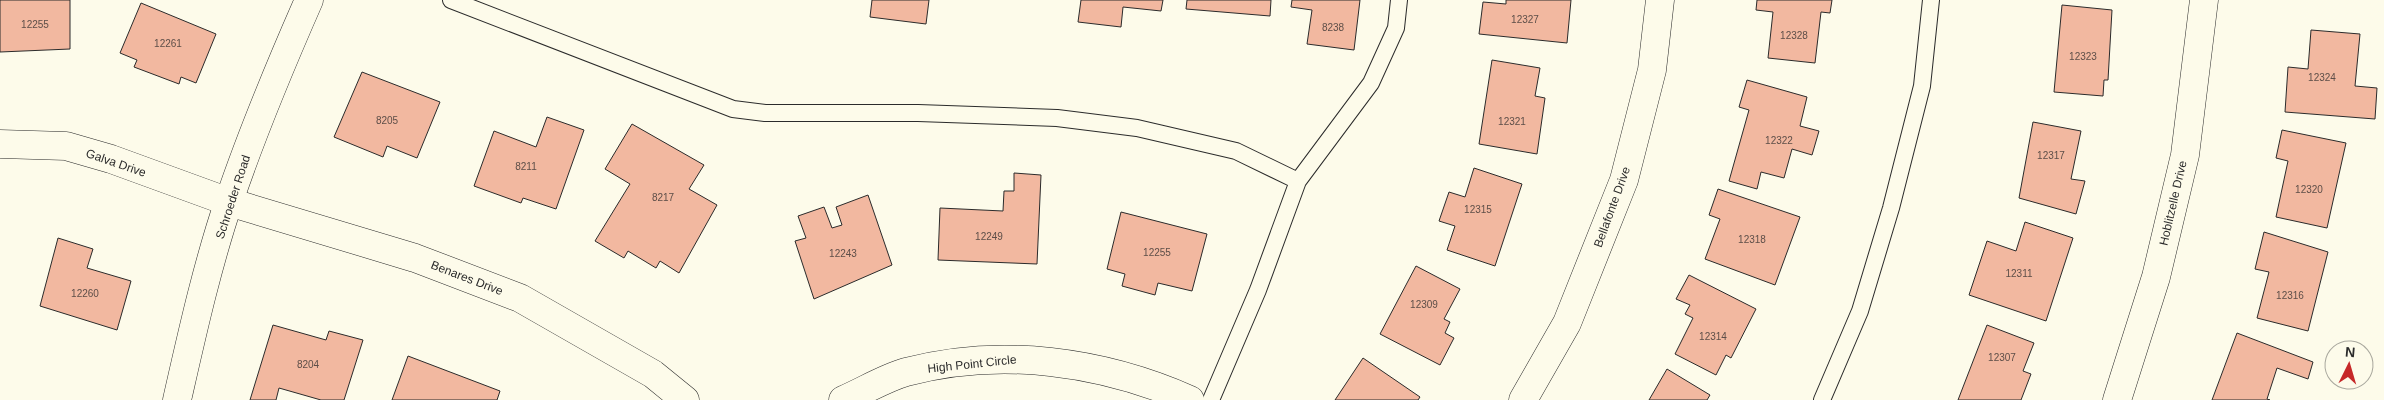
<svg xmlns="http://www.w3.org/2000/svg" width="2384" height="400" font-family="Arial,sans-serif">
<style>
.building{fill:#f2b8a0;stroke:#2b2b2b}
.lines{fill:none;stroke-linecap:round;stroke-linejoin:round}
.lane-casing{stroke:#2b2b2b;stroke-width:18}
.street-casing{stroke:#2b2b2b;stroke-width:29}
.secondary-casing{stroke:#2b2b2b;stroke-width:29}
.lane{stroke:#fdfbea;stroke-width:16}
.street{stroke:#fdfbea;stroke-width:28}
.secondary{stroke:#fdfbea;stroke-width:28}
.labels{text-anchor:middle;stroke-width:4;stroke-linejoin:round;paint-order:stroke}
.number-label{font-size:10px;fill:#5d4e48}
.street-label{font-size:12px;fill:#2b2b2b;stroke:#fdfbea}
</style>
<rect width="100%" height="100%" fill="#fdfbea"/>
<path class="building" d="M0 0H70V49L0 52Z
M872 0H929L926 24 870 17Z
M1081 0H1163L1161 11 1123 7 1121 27 1078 22Z
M1187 0H1271L1270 16 1186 9Z
M1292 0H1360L1354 50 1307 44 1312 10 1291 7Z
M1506 0H1571L1567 43 1479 34 1483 2 1506 4Z
M1757 0H1832L1830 13 1821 12 1815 63 1768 58 1773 12 1756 10Z
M141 3 216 34 196 83 181 77 179 84 134 67 137 60 120 53Z
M2062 5 2112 10 2108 80H2104L2103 96 2054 92Z
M2311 30 2360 34 2355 86 2377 88 2375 119 2285 112 2288 67 2308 69Z
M1492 60 1540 68 1535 96 1545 98 1537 154 1479 144Z
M362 72 440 102 417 158 387 146 383 157 334 137Z
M1747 80 1807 97 1800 126 1819 131 1812 155 1792 149 1784 178 1761 172 1757 189 1729 181 1749 110 1739 107Z
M547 117 584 130 556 209 523 198 521 203 474 186 494 131 536 147Z
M2033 122 2081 131 2071 179 2085 181 2076 214 2019 198Z
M632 124 704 165 689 189 717 205 679 273 660 261 656 268 628 251 624 258 595 241 630 184 605 169Z
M2282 130 2346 143 2327 228 2276 217 2288 161 2276 158Z
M1474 168 1522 184 1495 266 1447 250 1455 226 1439 221 1449 192 1465 197Z
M1014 173 1041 175 1037 264 938 260 940 208 1003 211 1004 191H1014Z
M1718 189 1800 217 1775 285 1705 259 1720 219 1709 215Z
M868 195 892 265 814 299 795 241 806 238 798 216 824 207 832 228 842 225 836 207Z
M1121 212 1207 234 1192 291 1158 283 1155 295 1122 286 1125 274 1107 269Z
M2025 222 2073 238 2046 321 1969 295 1987 241 2016 251Z
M2264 232 2328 252 2308 331 2257 318 2269 272 2255 269Z
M58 238 93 249 87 268 131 281 117 330 40 306Z
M1416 266 1460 289 1444 319 1450 322 1445 333 1454 338 1440 365 1380 334Z
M1689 275 1756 309 1731 358 1726 355 1716 375 1675 354 1693 318 1685 314 1690 305 1676 299Z
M273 325 326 340 329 331 363 340 344 400H321L279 388 276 400H250Z
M1987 325 2034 343 2023 371 2031 374 2021 400H1958Z
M2237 333 2313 362 2308 379 2277 368 2267 399 2270 400H2212Z
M408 356 500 391 497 400H392Z
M1363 358 1420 397 1418 400H1335Z
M1667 369 1710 395 1707 400H1649Z"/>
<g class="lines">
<g class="lane-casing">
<path id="lane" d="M451 0 733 109 765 113H918L1057 118 1137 128 1236 151 1298 181
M1211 400 1258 290 1298 181 1371 83 1396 28 1399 0
M1822 400 1860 311 1891 208 1922 86 1931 0"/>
</g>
<g class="street-casing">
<path id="street" d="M0 144 66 146 111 159 229 202 415 258 520 298 653 374 685 400
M843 400C864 391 885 378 906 372 1001 347 1102 361 1190 400
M1523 400 1567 323 1624 180 1652 70 1660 0
M2117 400 2156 277 2185 155 2204 0"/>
</g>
<g class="secondary-casing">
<path id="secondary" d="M177 400C192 334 207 266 229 201 252 133 280 66 309 0"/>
</g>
<use href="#lane" class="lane"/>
<use href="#street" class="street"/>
<use href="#secondary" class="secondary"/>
</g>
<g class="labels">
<g class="number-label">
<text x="1525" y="23">12327</text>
<text x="35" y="28">12255</text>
<text x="1333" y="31">8238</text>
<text x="1794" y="39">12328</text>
<text x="168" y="47">12261</text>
<text x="2083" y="60">12323</text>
<text x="2322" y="81">12324</text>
<text x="387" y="124">8205</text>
<text x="1512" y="125">12321</text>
<text x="1779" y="144">12322</text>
<text x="2051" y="159">12317</text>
<text x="526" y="170">8211</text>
<text x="2309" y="193">12320</text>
<text x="663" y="201">8217</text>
<text x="1478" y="213">12315</text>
<text x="989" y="240">12249</text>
<text x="1752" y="243">12318</text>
<text x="1157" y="256">12255</text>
<text x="843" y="257">12243</text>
<text x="2019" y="277">12311</text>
<text x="85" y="297">12260</text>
<text x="2290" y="299">12316</text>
<text x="1424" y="308">12309</text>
<text x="1713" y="340">12314</text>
<text x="2002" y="361">12307</text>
<text x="308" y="368">8204</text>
</g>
<g class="street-label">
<text transform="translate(116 163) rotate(19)" y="4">Galva Drive</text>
<text transform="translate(233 197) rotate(-72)" y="4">Schroeder Road</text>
<text transform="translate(2173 203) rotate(-77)" y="4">Hoblitzelle Drive</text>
<text transform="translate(1612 207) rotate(-70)" y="4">Bellafonte Drive</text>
<text transform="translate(467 278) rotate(21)" y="4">Benares Drive</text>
<text transform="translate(972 364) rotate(-6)" y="4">High Point Circle</text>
</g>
</g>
<g transform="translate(2349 365) rotate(5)"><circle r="24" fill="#fdfbea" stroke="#a9a89e"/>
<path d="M0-4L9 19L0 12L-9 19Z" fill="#c62828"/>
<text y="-8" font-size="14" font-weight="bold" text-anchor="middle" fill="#2b2b2b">N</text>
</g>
</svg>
